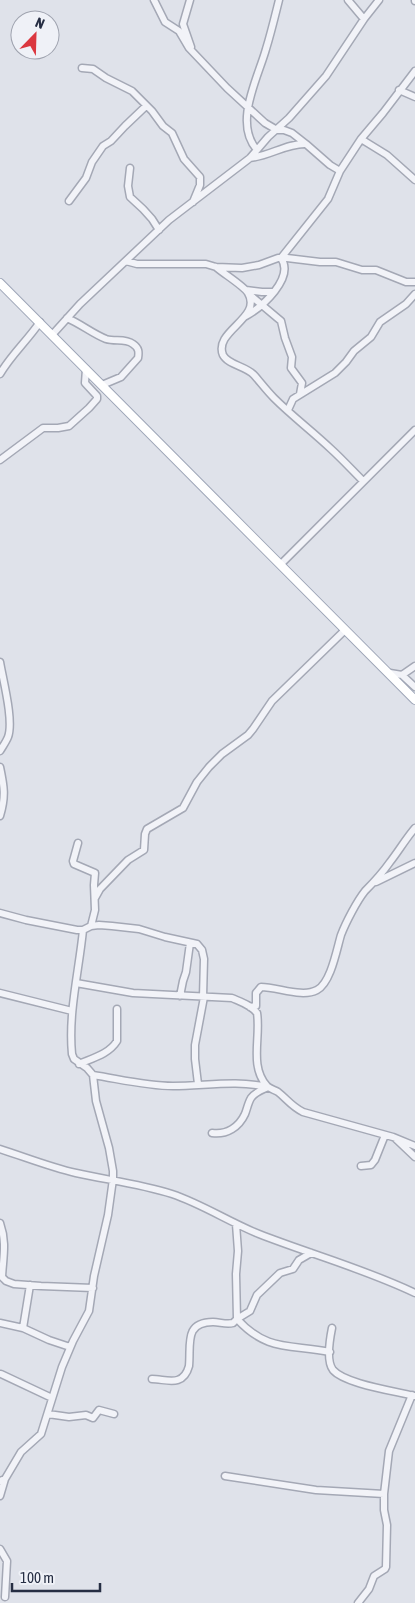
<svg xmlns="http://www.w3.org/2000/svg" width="415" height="1603" font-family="'Asap Condensed',sans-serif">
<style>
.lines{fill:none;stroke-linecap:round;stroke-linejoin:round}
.minor-casing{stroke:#a4a8b5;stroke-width:9}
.major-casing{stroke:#9da5b7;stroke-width:10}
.minor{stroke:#f2f3f8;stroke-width:6}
.major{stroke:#fff;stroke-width:8}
</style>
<rect width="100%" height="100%" fill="#dfe2ea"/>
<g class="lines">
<g class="minor-casing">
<path id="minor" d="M154 0 165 22 179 31 189 48 227 88 265 123 277 130H284L292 133 306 144
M190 0 183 24 191 47
M348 0 364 19
M415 0V1
M82 68 93 69 106 78 132 91 152 111 163 126 172 133 184 159 200 177V185L193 202
M399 90 415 97
M361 139 387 155 415 180
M257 150C233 123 258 78 266 49 271 33 275 16 279 0
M250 158C270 156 287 143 306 144L330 165 340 171
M130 168 128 186 130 197 143 209 152 219 159 230
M69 201 86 178 92 162 103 146 111 141 125 126 146 106
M126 261 137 264H206L216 267 242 268 259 265 278 258H287L320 262H336L362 270H376L406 282H415
M216 267C224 274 244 286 248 293 263 318 213 331 223 355 228 365 246 366 254 375 261 383 267 391 274 398 292 416 312 431 331 449 342 459 352 470 363 481
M246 290 262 292H273
M250 295 281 321 285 338 292 357 291 368 302 383 300 394
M246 316C262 307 295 278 281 258L328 199 340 171 361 139 383 113 415 71
M67 318C81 324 93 334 106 339 115 342 125 338 133 344 139 348 139 352 138 358L121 377 102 385
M52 335 80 304 169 220 250 158 268 137 289 118 326 76 364 19 379 0
M0 374C11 355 27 341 40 322
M288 410 293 399 335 373 346 362 354 351 371 337 380 322 406 304 415 294
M0 460 43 428H58L69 426 89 408 97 399V396L85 383 86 369
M281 564 415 430
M0 662C3 680 14 721 8 737 6 742 3 746 0 751
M390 673 402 675 415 687
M402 675 415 666
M0 767C4 786 6 796 0 816
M78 843 73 861 74 864 95 873 94 885 95 910 91 926
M376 882 415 863
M95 898 100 889 128 860 144 850 145 834 147 829 183 808 197 782 209 767 222 754 248 735 253 729 272 701 345 630
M0 913 26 920 77 930H83L91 926 99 925 112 926 139 929 165 937 197 944 202 950 204 959 203 997
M76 983 133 993 232 998C241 1002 251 1005 257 1013 261 1037 249 1066 267 1086 270 1089 275 1090 278 1092 287 1099 291 1106 303 1112L393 1137 415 1146
M0 993 72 1011
M180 996 183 981 186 972 190 943
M250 1007 256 1006V993L261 987C278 987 302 998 317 990 331 983 337 948 341 935 346 922 357 901 365 891 374 882 383 872 390 862 398 852 407 837 415 828
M79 1064C93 1058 109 1054 117 1041V1009
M93 1075C119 1079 146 1086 173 1086 205 1086 236 1080 268 1087 262 1090 255 1092 251 1098 248 1103 247 1109 245 1114 239 1127 227 1135 212 1133
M198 1084 195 1059V1045L204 997
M396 1139 415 1157
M0 1149C25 1157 50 1167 76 1173 108 1180 141 1184 172 1194 202 1204 229 1222 259 1234 310 1254 365 1269 415 1293
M361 1166 371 1165 375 1160 385 1135
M0 1223C7 1243 3 1257 2 1277L6 1281 14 1284 41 1286 93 1288
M236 1224 238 1251 236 1274 237 1319C267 1352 290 1344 330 1352
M30 1285 23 1328 49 1340 70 1347
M0 1323 23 1328
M332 1328C330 1338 326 1361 333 1370 345 1384 395 1391 414 1396
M1 1374 52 1398
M152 1379C166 1379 183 1388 189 1366 191 1344 184 1322 213 1322 220 1322 226 1325 233 1323L237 1319 250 1311 257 1295 280 1273 293 1269 299 1260 311 1253
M48 1414 69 1417 86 1415 93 1418 99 1410 114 1414
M225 1476 316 1490 384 1494
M0 1481 5 1479 21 1452 41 1434 62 1367 73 1341 89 1311 94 1276 108 1215 113 1179V1171L109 1148 96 1101 93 1075 87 1068 74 1059 72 1054C68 1013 79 971 83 930
M0 1496 5 1479
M0 1549 7 1561 5 1597
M358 1603 369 1589 374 1576 385 1569 386 1567 387 1525 384 1510V1494L389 1451 412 1395"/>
</g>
<g class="major-casing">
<path id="major" d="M0 283 415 700"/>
</g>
<use href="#minor" class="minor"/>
<use href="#major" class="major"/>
</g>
<g transform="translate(35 35) rotate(23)"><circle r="24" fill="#eff1f7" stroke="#9fa3af"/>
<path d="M0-4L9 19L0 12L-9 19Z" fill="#db373f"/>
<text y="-8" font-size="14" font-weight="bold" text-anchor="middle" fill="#262e43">N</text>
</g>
<path d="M12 1583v8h88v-8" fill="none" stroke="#262e43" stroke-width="2.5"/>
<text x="20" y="1583" font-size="15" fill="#262e43" stroke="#eff1f7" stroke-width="4" paint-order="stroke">100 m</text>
</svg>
